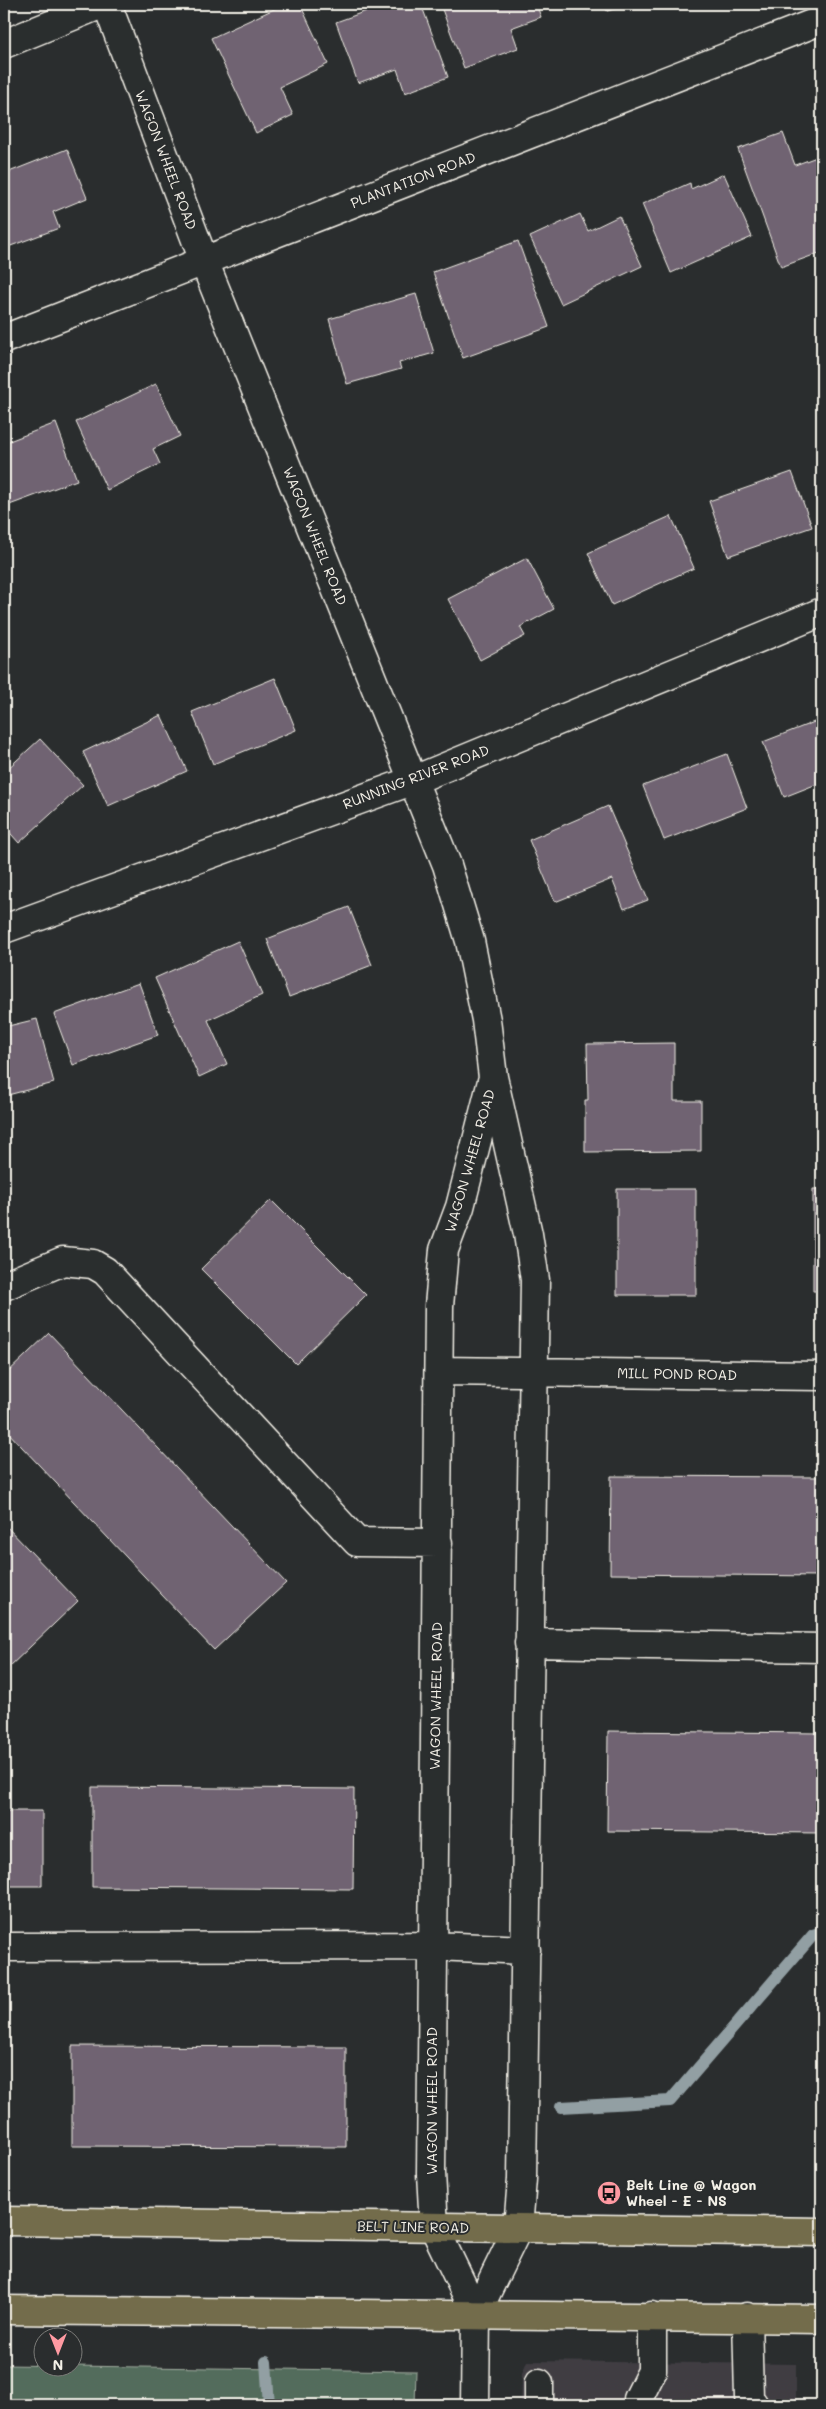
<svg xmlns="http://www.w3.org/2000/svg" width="826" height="2409" font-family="Mali,sans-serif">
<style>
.built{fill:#3f3d42}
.green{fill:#526c5b;stroke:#a3aea2}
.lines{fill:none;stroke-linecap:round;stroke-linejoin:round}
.stream{stroke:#929fa3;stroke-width:12}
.building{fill:#6f6372;stroke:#f4f1e8}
.minor-casing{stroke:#f4f1e8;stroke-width:31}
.major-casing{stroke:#f4f1e8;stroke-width:31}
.minor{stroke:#2a2d2e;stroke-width:28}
.major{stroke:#736c4b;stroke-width:28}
.labels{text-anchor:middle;stroke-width:4;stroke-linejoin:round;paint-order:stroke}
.street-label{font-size:14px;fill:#f4f1e8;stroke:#2a2d2e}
.poi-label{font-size:14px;font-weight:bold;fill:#f4f1e8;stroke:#2a2d2e;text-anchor:start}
</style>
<rect width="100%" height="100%" fill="#2a2d2e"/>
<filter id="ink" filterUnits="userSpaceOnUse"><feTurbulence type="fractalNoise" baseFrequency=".02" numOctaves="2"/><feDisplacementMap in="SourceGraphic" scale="10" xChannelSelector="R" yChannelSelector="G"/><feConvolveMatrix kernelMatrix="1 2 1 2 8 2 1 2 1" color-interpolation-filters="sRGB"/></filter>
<g filter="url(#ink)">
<path class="built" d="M527 2361 796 2364V2405H521L522 2373Z"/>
<path class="green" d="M4 2365 416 2371 415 2405H4Z"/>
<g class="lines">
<path class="stream" d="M561 2107 670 2101 813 1935 822 1932
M266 2362 269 2405"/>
</g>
<path class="building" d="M285 4H300L328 64 280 87 293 115 256 133 211 38Z
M386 4H421L448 77 405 93 397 69 358 83 336 22Z
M440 4H536L541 17 511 28 518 48 464 68Z
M605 4H633L607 11Z
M783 133 795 165 822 155V252L781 267 738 149Z
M67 149 87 198 53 212 59 228 8 247 4 236V174Z
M724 174 752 237 671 273 642 204 690 183 691 189Z
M580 214 588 231 619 216 642 266 561 304 530 237Z
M518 241 549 327 463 358 433 272Z
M416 294 434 353 399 363 401 369 347 384 329 319Z
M156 384 180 436 153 449 160 464 107 490 76 422Z
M56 423 77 480 4 507V443Z
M792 472 812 527 728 556 709 501Z
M671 516 694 568 612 605 588 553Z
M527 558 554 609 520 627 525 636 480 660 448 599Z
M275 678 296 730 213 764 192 712Z
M161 715 187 771 108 806 83 752Z
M822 719V782L784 797 763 742Z
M40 739 83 785 19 843 4 826V772Z
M727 754 747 808 664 840 643 786Z
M608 806 648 900 624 909 612 879 555 902 529 840Z
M349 907 372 965 289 997 267 939Z
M238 941 262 995 208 1020 227 1064 199 1077 155 978Z
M139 983 158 1035 73 1065 54 1014Z
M37 1019 54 1083 4 1096V1027Z
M674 1043V1101H701V1151L585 1152V1100H588L587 1044Z
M617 1189H696V1295H617Z
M813 1189H822V1291H813Z
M271 1200 366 1295 296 1364 201 1269Z
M49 1333 286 1583 214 1650 4 1428V1376Z
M611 1476 822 1477V1576L610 1574Z
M4 1524 78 1601 7 1669 4 1665Z
M608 1731 822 1733V1833L607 1831Z
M92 1787 354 1789 353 1889 92 1887Z
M4 1811H42V1886H4Z
M72 2046 346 2047V2147L72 2146Z"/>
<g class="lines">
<g class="minor-casing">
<path id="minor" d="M107 4 204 261 447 865 470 941 486 1020 493 1077 528 1234 535 1280 522 2179 518 2228 476 2314 475 2405
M4 44 102 4
M4 339 822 20
M4 929 414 780 822 612
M4 1286 63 1261 93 1264 105 1271 357 1542 438 1543
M439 1371 822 1376
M529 1643 822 1648
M4 1947 434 1946 526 1950
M476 2314 434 2227 431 2173 439 1306 444 1250 460 1207 492 1081
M747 2317 749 2398 754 2405
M539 2383V2405
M638 2405V2399L652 2371V2316"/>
</g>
<g class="major-casing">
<path id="major" d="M4 2221 822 2232
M4 2310 822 2319"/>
</g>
<use href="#minor" class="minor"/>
<use href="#major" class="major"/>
</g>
</g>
<defs>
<g id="bus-disc" transform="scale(1.25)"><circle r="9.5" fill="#ff9aa2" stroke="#2a2d2e"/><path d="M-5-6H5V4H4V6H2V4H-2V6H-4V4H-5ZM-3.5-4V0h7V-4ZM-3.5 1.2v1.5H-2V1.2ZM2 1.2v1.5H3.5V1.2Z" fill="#111"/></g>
</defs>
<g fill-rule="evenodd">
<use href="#bus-disc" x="609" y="2193"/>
</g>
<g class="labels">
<g class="street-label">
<text transform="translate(166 160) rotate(69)" y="5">WAGON WHEEL ROAD</text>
<text transform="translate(413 180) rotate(-21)" y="5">PLANTATION ROAD</text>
<text transform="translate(315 536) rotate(68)" y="5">WAGON WHEEL ROAD</text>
<text transform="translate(416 777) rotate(-21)" y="5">RUNNING RIVER ROAD</text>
<text transform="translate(470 1161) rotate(-74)" y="5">WAGON WHEEL ROAD</text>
<text transform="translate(677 1374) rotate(1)" y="5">MILL POND ROAD</text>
<text transform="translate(436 1696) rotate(-89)" y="5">WAGON WHEEL ROAD</text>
<text transform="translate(432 2101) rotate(-90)" y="5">WAGON WHEEL ROAD</text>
<text transform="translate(413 2227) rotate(1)" y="5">BELT LINE ROAD</text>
</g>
<g class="poi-label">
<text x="626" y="2190">Belt Line @ Wagon<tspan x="626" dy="16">Wheel - E - NS</tspan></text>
</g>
</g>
<rect width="826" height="2409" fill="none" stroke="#2a2d2e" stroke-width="20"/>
<rect x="10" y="10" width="806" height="2389" fill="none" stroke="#f4f1e8" stroke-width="2" filter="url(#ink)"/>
<g transform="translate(58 2352) rotate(180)"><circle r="24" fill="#2a2d2e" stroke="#7b7b78"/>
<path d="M0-4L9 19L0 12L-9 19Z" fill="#ff9aa2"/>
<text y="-8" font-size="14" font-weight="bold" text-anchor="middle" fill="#f4f1e8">N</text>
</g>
</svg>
